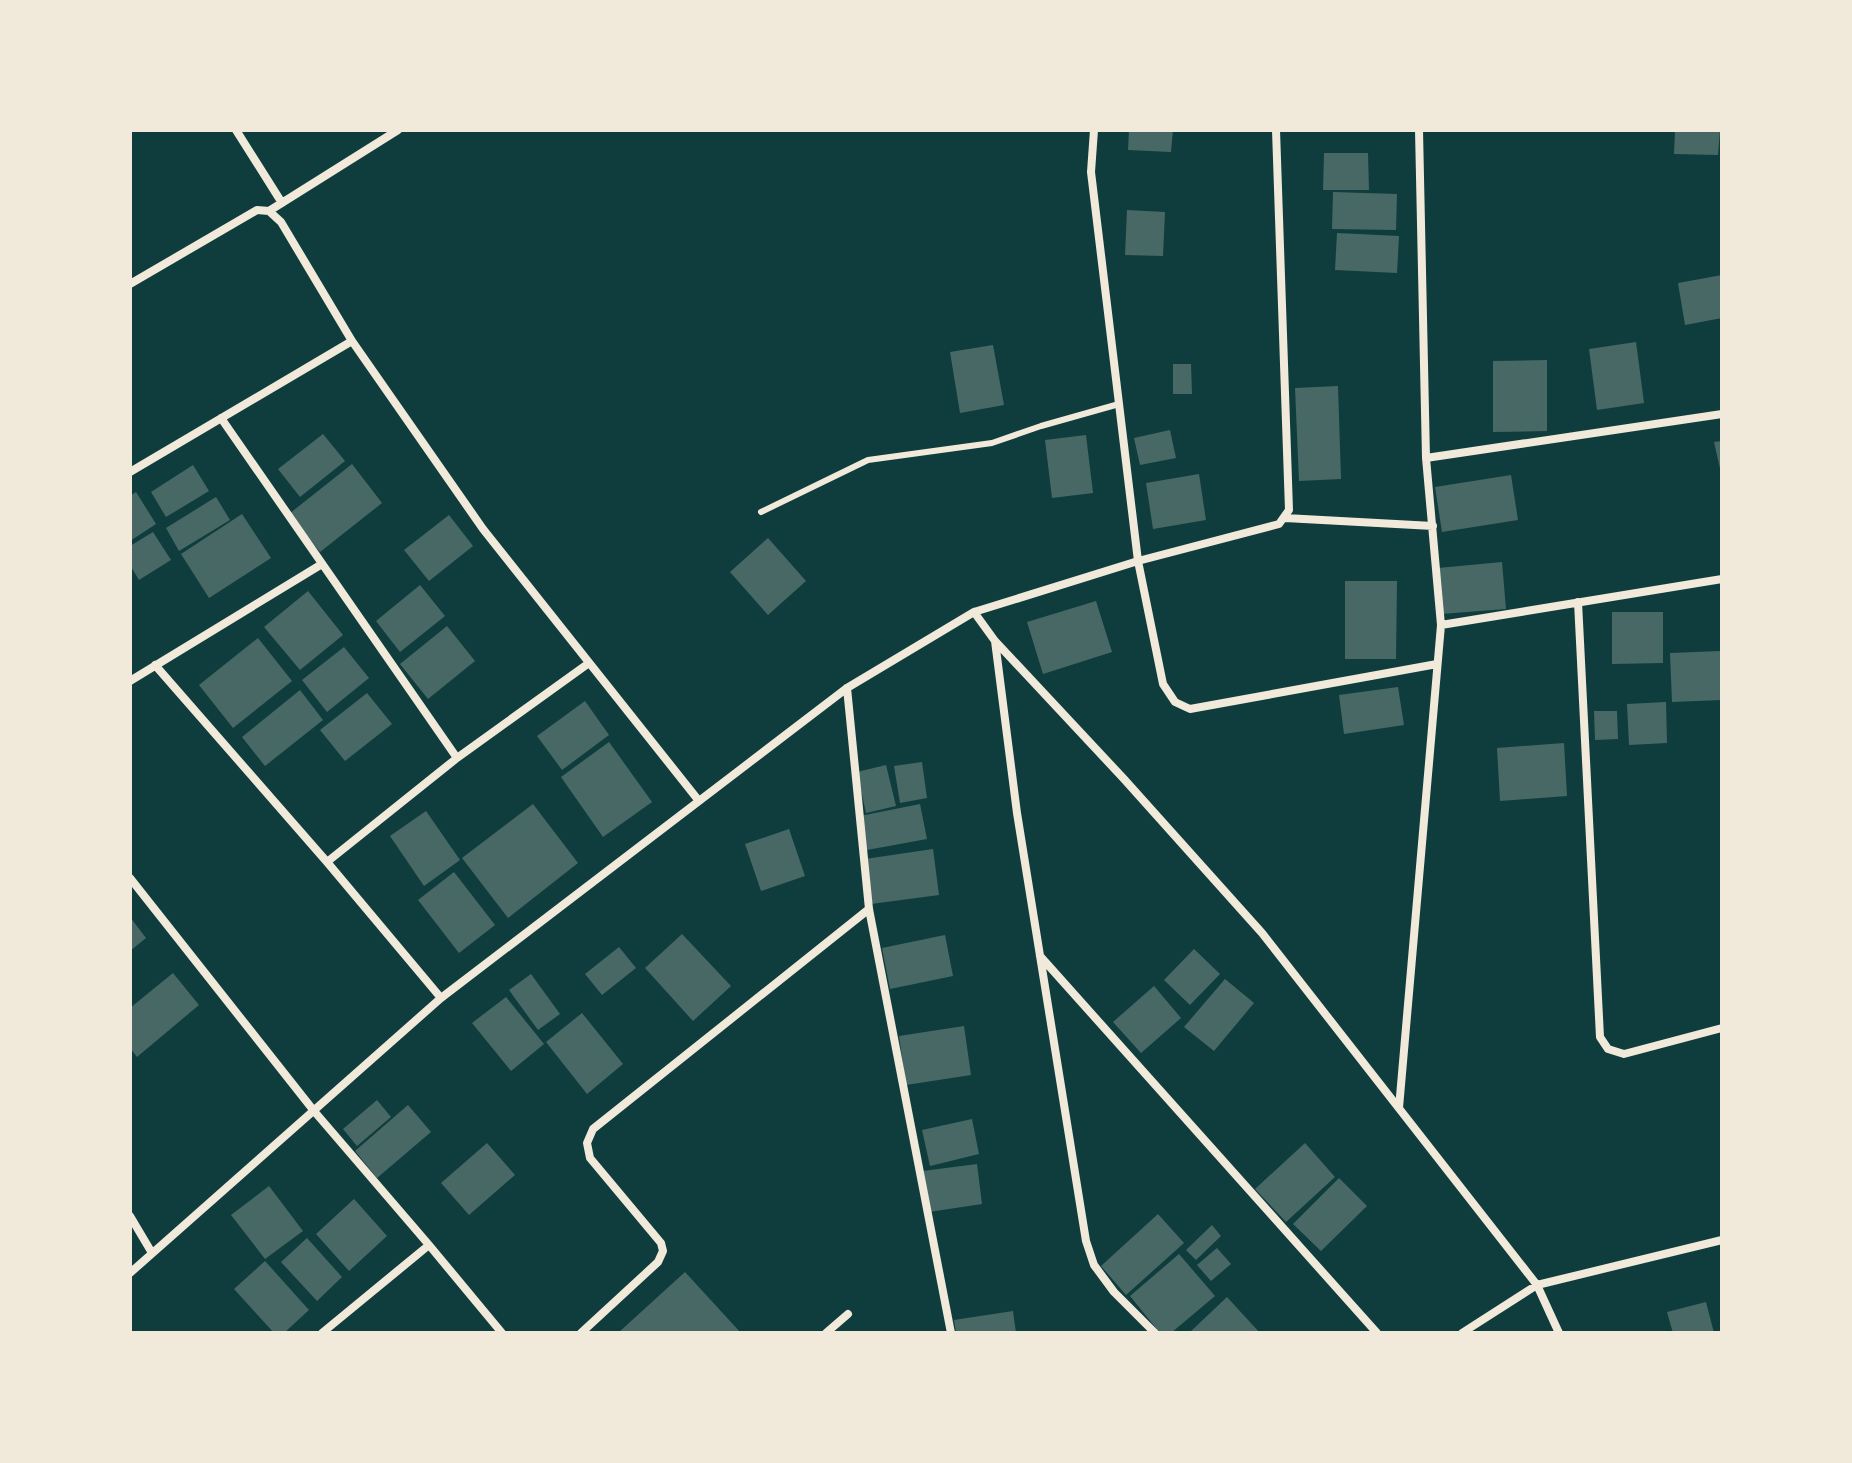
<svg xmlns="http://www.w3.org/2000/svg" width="1852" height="1463" font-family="Cabin,sans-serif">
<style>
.building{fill:#486865}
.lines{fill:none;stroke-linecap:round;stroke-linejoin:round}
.service{stroke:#f1e9da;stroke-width:6}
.minor{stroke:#f1e9da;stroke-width:8}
</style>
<rect width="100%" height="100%" fill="#0f3d3e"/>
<path class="building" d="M1129 130H1173L1171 152 1128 150Z
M1675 130H1720L1718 155 1674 154Z
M1324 153H1368L1369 190H1323Z
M1333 192 1397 194 1396 230 1332 229Z
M1127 210 1165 212 1163 256 1125 255Z
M1337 233 1399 236 1397 273 1335 270Z
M1722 275V318L1685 325 1678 283Z
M1636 342 1644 403 1597 410 1589 349Z
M993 345 1004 405 960 413 950 352Z
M1547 360V431L1493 432V361Z
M1173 364H1191L1192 394H1173Z
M1338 386 1341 479 1299 481 1295 388Z
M1170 430 1176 458 1140 465 1134 438Z
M323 434 345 461 300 497 278 469Z
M1086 435 1093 493 1052 498 1045 440Z
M1722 441V473H1721L1714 442Z
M352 464 382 503 320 552 289 514Z
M193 465 209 491 166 517 151 492Z
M1199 474 1206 520 1153 529 1146 483Z
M1511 475 1518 520 1442 532 1435 487Z
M136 492 156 524 130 541V496Z
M216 497 230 520 179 551 166 528Z
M242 514 271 558 209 598 181 554Z
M449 515 473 546 429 581 404 550Z
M153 532 171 560 139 580 130 565V546Z
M768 538 806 581 768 615 730 572Z
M1502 562 1506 609 1441 614 1438 568Z
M1345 581H1397L1396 659H1345Z
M420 585 445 616 400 652 376 621Z
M308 591 343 635 300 670 264 627Z
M1096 601 1112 652 1043 674 1027 622Z
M1612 612H1663V663L1612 664Z
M447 626 475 661 428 699 400 664Z
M258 638 292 681 233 728 199 685Z
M344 647 369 678 327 712 302 680Z
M1720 651 1722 700 1672 702 1670 653Z
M1398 687 1404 725 1344 734 1339 695Z
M300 690 323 720 265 766 242 737Z
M367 693 392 724 345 761 320 730Z
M585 701 609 735 562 770 537 736Z
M1666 702 1667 743 1629 745 1627 704Z
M1594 711H1617L1618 739 1595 740Z
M609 742 652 802 603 837 561 777Z
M1564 743 1567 796 1500 801 1497 748Z
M922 762 927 798 900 803 894 766Z
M886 765 896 806 866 813 857 772Z
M533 804 578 863 508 918 462 858Z
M920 804 927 839 867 850 860 816Z
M426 811 460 860 424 886 390 836Z
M789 829 805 876 761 891 745 844Z
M933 849 939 895 871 904 865 859Z
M454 872 495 925 459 953 418 900Z
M130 917 146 938 130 951Z
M682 934 731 986 693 1021 645 968Z
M945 935 953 976 890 989 882 948Z
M619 947 636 968 602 995 585 974Z
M1194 949 1220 974 1190 1005 1164 980Z
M173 973 199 1005 137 1057 130 1048V1008Z
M531 974 560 1014 538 1030 509 990Z
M1225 979 1254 1003 1214 1051 1184 1027Z
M1154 986 1181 1018 1141 1053 1113 1022Z
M506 997 544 1044 511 1071 472 1023Z
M582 1013 623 1064 587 1094 546 1042Z
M964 1026 971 1075 906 1085 899 1036Z
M377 1100 391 1117 357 1146 343 1129Z
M408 1105 431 1132 377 1178 355 1151Z
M972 1119 979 1154 930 1166 922 1130Z
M487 1143 515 1175 469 1215 441 1183Z
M1305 1143 1335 1177 1286 1222 1255 1189Z
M977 1164 982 1204 929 1212 923 1171Z
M1339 1178 1367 1206 1321 1251 1293 1224Z
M269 1186 303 1231 265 1259 231 1215Z
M354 1199 387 1236 349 1271 316 1234Z
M1158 1214 1184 1243 1126 1295 1101 1266Z
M1212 1225 1221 1236 1196 1260 1186 1250Z
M307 1238 342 1277 317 1301 281 1262Z
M1217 1248 1231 1264 1211 1281 1197 1265Z
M1179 1254 1215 1296 1171 1333H1160L1130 1296Z
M265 1261 309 1310 284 1333H274L234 1289Z
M685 1272 741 1333H618Z
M1227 1297 1260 1333H1189Z
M1706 1302 1714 1333H1673L1667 1312Z
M1013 1311 1016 1333H956L954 1320Z"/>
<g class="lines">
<path class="service" d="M761 512 868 460 992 443 1041 426 1119 404"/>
<path class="minor" d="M236 130 282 203
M1094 130 1091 172 1138 561 1163 684 1175 702 1190 709 1437 664
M269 211 398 130
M130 284 257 210 269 211 281 222 352 341 483 529 699 801
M221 418 457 758
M1426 458 1722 414
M130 472 352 341
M1285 518 1433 526
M1578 602 1600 1037 1608 1049 1624 1054 1722 1028
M974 612 995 641 1124 779 1262 933 1537 1285 1559 1333
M1441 625 1722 579
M995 641 1017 813 1086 1241 1094 1265 1114 1292 1155 1333
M155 665 327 862 441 998
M130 681 322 564
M847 688 869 909 951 1333
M327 862 457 758 589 663
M130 878 314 1111 429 1245 502 1333
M1040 956 1377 1333
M1399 1108 1441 625 1426 458 1419 130
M130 1216 152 1253
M130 1273 441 998 847 688 974 612 1138 561 1279 524 1289 510 1276 130
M322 1333 429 1245
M581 1333 658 1262 663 1251 661 1243 590 1158 587 1143 593 1129 869 909
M826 1333 848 1314
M1462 1333 1537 1285 1722 1240"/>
</g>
<rect width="1852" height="1463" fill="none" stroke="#f1e9da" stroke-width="264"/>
</svg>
